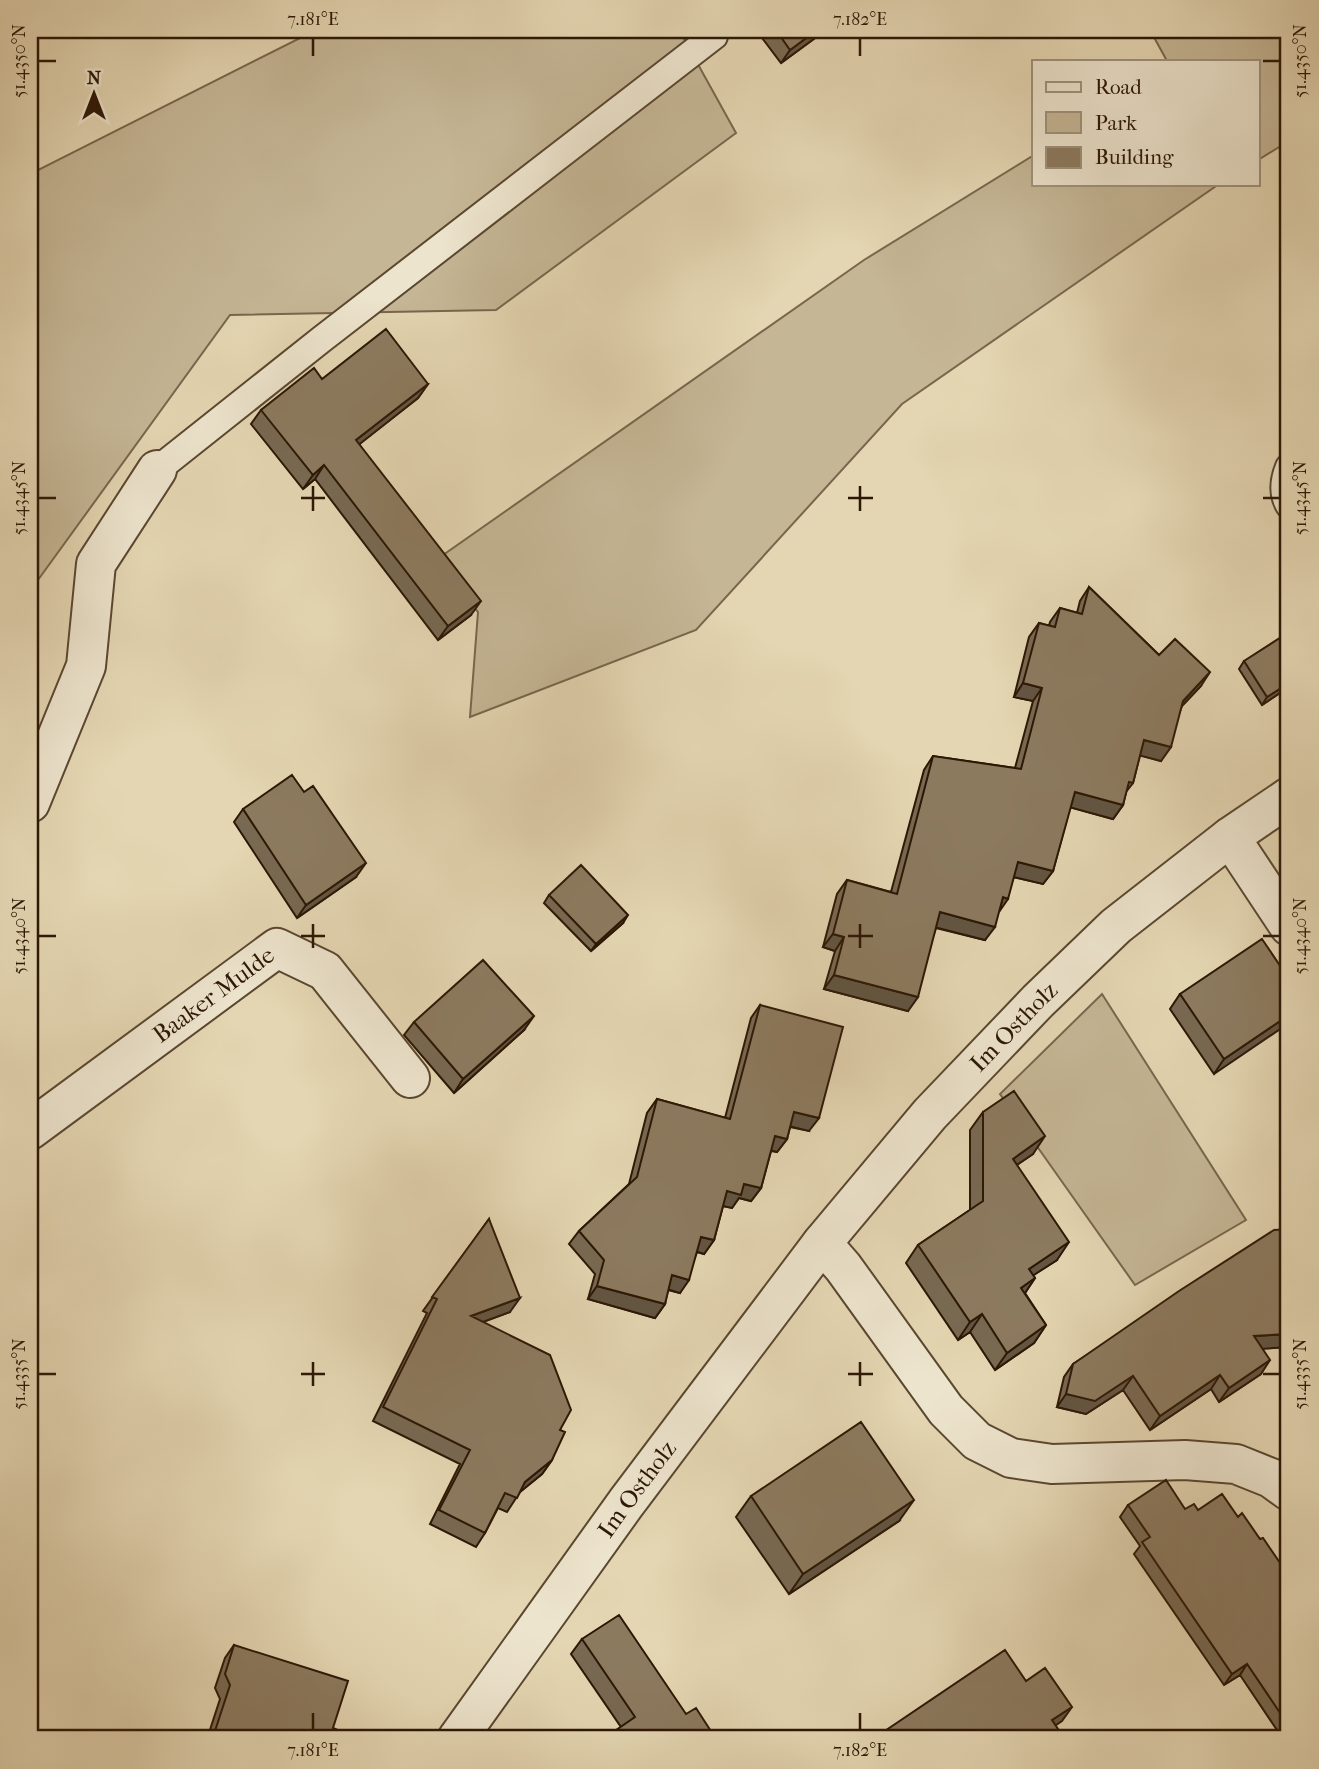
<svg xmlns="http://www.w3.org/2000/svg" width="1319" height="1769" font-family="'IM FELL French Canon',serif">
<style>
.green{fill:#c5b695;stroke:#78664d;stroke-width:2}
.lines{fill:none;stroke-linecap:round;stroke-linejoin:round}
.lane-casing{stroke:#5a4730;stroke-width:30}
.street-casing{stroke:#5a4730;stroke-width:42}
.lane{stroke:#ede4cd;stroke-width:26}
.street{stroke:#ede4cd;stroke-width:38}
.wall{fill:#786952;stroke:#2c1705;stroke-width:2}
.shaded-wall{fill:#625542;stroke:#2c1705;stroke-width:2}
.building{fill:#8c7a5f;stroke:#2c1705;stroke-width:2}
.ticks{fill:none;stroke:#2c1705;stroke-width:2.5}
.labels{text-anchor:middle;stroke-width:5;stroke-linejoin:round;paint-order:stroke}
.street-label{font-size:24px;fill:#2c1705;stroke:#ede4cd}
.neatline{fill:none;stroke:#2c1705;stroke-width:2.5}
.ticks-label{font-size:18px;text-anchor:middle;fill:#2c1705}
</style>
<rect width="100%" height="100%" fill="#e4d6b2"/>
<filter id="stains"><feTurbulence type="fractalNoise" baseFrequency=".00286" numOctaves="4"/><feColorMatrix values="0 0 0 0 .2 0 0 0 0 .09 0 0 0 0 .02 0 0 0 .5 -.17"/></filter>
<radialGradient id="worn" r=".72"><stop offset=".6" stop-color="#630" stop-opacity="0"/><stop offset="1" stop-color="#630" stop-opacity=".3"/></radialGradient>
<path class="green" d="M316 30H679L736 133 496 310 230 315 30 591V174Z
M1150 30H1289V141L1258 160V61H1167Z
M1034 155V184H1219L902 404 696 630 470 717 478 612 436 560 864 260Z
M1102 994 1246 1220 1135 1285 1000 1094Z"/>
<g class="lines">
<g class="lane-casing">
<path id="lane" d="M1289 467C1284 479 1282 493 1289 505
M157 470 322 339 714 36"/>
</g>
<g class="street-casing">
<g id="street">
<path d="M30 803 86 666 96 564 157 470"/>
<path d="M1230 837 1289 926"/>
<path id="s1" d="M30 1130 277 948 325 971 410 1078"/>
<path d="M822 1243 843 1267 946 1410 977 1441 1011 1458 1052 1464 1185 1460 1236 1464 1271 1478 1289 1491"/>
<path id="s2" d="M457 1739 626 1503 822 1243 930 1114 1038 1001 1116 926 1230 837 1289 797"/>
</g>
</g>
<use href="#lane" class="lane"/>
<use href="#street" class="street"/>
</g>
<path class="wall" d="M756 30H826L781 63Z
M322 379 428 384 418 398 359 444 471 615 438 640 315 479 303 489 251 424 261 410Z
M1089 587 1159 655 1201 686 1182 706 1161 761 1140 755 1133 783 1126 792 1123 805 1113 819 1070 807 1053 871 1043 884 1014 877 985 940 936 928 908 1011 824 989 835 951 823 947 837 894 847 880 891 892 924 770 933 756 1015 768 1033 701 1014 697 1029 637 1039 623 1049 626 1050 622 1060 608 1077 613 1080 601Z
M1244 661 1289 687 1262 705 1239 669Z
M243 809 356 877 297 918 234 822Z
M549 895 623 923 591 951 544 903Z
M1289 979 1214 1074 1170 1009 1180 994Z
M760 1005 809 1131 790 1127 787 1139 777 1152 771 1151 761 1188 751 1201 739 1198 732 1208 723 1206 714 1240 704 1254 697 1252 680 1293 668 1290 665 1304 655 1318 588 1299 595 1274 569 1244 579 1231 629 1184 647 1113 657 1099 725 1118 751 1018Z
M414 1022 524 1030 454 1093 404 1035Z
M983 1112 1033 1154 1017 1165 1057 1260 1033 1275 1035 1278 1025 1293 1046 1325 1034 1343 995 1370 970 1332 958 1340 906 1263 918 1245 970 1210V1130Z
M489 1219 510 1312 483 1322 560 1430 552 1460 542 1474 520 1492 507 1512 498 1508 485 1533 476 1547 430 1524 460 1464 373 1421 427 1313 423 1311Z
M1289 1229V1347L1263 1348 1261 1374 1219 1402 1211 1389 1150 1430 1123 1390 1086 1414 1057 1407 1064 1377 1073 1364Z
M751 1496 899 1521 789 1594 736 1517Z
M1128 1505 1198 1510 1238 1517 1260 1539 1289 1576V1739H1283L1240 1675 1224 1685 1134 1554 1140 1546 1120 1517Z
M582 1639 686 1714 716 1739 621 1727 571 1654Z
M234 1645 333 1728 335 1739H207L220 1699 215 1688 225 1658Z"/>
<path class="shaded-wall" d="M817 30H826L781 63 790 50Z
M428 384 418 398 347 454 356 440Z
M324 465 315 479 303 489 313 475Z
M481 601 471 615 438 640 448 626Z
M1210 672 1201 686 1173 715 1183 701Z
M1023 683 1042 688 1033 701 1014 697Z
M1289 683V687L1262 705 1267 697Z
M1144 740 1171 747 1161 761 1134 754Z
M1075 792 1123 805 1113 819 1065 806Z
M1018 862 1053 871 1043 884 1009 876Z
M366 863 356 877 297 918 306 905Z
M1003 897 1008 899 999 912Z
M940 912 995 927 985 940 930 926Z
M628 915 623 923 591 951 596 944Z
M833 934 844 937 835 951 823 947Z
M834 975 918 997 908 1011 824 989Z
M1289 1015V1023L1214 1074 1224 1059Z
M534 1016 524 1030 454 1093 463 1079Z
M794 1112 819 1118 809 1131 784 1125Z
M775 1136 787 1139 777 1152 766 1149Z
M1045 1136 1033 1154 1000 1176 1013 1159Z
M744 1184 761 1188 751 1201 739 1198 732 1208 718 1205 727 1191Z
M701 1237 714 1240 704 1254 692 1250Z
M1069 1242 1057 1260 1017 1286 1029 1269Z
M672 1275 689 1280 680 1293 663 1288Z
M1035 1278 1023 1296 1021 1288Z
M597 1286 665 1304 655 1318 588 1299Z
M520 1298 510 1312 461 1330 471 1316Z
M982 1314 970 1332 958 1340 970 1322Z
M1046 1325 1034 1343 995 1370 1007 1353Z
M1289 1334V1347L1245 1350 1254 1336Z
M1270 1360 1261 1374 1219 1402 1229 1388Z
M1220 1375 1211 1389 1150 1430 1160 1416Z
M1133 1376 1123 1390 1086 1414 1057 1407 1066 1394Z
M552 1460 542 1474 515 1496 525 1482Z
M914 1500 899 1521 789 1594 803 1574Z
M1247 1664 1240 1675 1224 1685 1232 1674Z
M1072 1707 1062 1721 1043 1734 1052 1720Z
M1060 1732 1054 1739H1048Z
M214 1734 230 1739H210Z"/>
<path class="building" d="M776 30H817L790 50Z
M386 329 428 384 356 440 481 601 448 626 324 465 313 475 261 410 314 368 322 379Z
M1089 587 1159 655 1175 639 1210 672 1183 701 1171 747 1144 740 1133 783 1129 782 1123 805 1075 792 1053 871 1018 862 1008 899 1003 897 995 927 940 912 918 997 834 975 844 937 833 934 847 880 897 894 933 756 1021 769 1042 688 1023 683 1039 623 1055 627 1060 608 1082 614Z
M1289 632V683L1267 697 1244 661Z
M292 775 304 792 313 786 366 863 306 905 243 809Z
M581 865 628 915 596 944 549 895Z
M1262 939 1289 979V1015L1224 1059 1180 994Z
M483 960 534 1016 463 1079 414 1022Z
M760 1005 843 1027 819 1118 794 1112 787 1139 775 1136 761 1188 744 1184 741 1195 727 1191 714 1240 701 1237 689 1280 672 1275 665 1304 597 1286 604 1260 579 1231 637 1177 657 1099 730 1119Z
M1014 1091 1045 1136 1013 1159 1069 1242 1029 1269 1035 1278 1021 1288 1046 1325 1007 1353 982 1314 970 1322 918 1245 983 1201V1112Z
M489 1219 520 1298 471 1316 550 1355 571 1410 560 1430 565 1432 552 1460 525 1482 517 1498 505 1493 485 1533 439 1510 470 1450 383 1407 437 1299 432 1297Z
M1289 1229V1334L1254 1336 1270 1360 1229 1388 1220 1375 1160 1416 1133 1376 1095 1401 1066 1394 1073 1364 1179 1291 1274 1230Z
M861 1422 914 1500 803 1574 751 1496Z
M1166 1480 1185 1509 1194 1504 1198 1510 1222 1494 1238 1517 1242 1513 1260 1539 1263 1538 1289 1576V1726L1247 1664 1232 1674 1142 1542 1150 1537 1128 1505Z
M619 1615 686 1714 696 1708 716 1739H603L635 1717 582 1639Z
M234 1645 348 1681 333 1728 338 1730 335 1739H230L214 1734 230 1685 225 1674Z
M1005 1650 1026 1681 1045 1668 1072 1707 1052 1720 1060 1732 1048 1739H873Z"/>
<path class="ticks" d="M313 38V56M860 38V56M38 61H56M1263 61H1280M313 486V511M860 486V511M38 498H56M301 498H325M848 498H873M1263 498H1280M313 924V948M860 924V948M38 936H56M301 936H325M848 936H873M1263 936H1280M313 1362V1386M860 1362V1386M38 1374H56M301 1374H325M848 1374H873M1263 1374H1280M313 1713V1730M860 1713V1730"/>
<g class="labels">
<g class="street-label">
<text dy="8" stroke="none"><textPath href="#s1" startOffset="228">Baaker Mulde</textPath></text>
<text dy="8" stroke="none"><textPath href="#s2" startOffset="905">Im Ostholz</textPath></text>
<text dy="8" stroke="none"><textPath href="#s2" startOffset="308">Im Ostholz</textPath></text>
</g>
</g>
<rect width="1319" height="1769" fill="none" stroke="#e4d6b2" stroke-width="77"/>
<rect x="1032" y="60" width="228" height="126" fill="#ede4cd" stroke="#a0927d" stroke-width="2"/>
<rect x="1046" y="82" width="35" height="10" fill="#ede4cd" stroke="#a0927d" stroke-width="2"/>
<text x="1095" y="94" font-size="21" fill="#2c1705">Road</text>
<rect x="1046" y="112" width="35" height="21" fill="#c5b695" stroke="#a0927d" stroke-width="2"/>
<text x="1095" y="130" font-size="21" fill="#2c1705">Park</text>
<rect x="1046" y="147" width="35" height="21" fill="#8c7a5f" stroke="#a0927d" stroke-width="2"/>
<text x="1095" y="164" font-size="21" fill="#2c1705">Building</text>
<g transform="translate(94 94)" stroke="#ede4cd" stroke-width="5" paint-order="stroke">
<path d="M0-5L12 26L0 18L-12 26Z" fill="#2c1705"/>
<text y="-10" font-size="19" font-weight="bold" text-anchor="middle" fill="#2c1705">N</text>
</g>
<rect x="38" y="38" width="1242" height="1692" class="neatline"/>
<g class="ticks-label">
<text x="313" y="25">7.181°E</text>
<text x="860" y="25">7.182°E</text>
<text transform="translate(19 61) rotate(-90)" y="6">51.4350°N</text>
<text transform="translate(1300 61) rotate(-90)" y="6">51.4350°N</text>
<text transform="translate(19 498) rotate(-90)" y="6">51.4345°N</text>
<text transform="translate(1300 498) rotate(-90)" y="6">51.4345°N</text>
<text transform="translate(19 936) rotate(-90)" y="6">51.4340°N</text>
<text transform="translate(1300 936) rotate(-90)" y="6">51.4340°N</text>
<text transform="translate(19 1374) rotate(-90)" y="6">51.4335°N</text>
<text transform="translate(1300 1374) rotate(-90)" y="6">51.4335°N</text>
<text x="313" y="1756">7.181°E</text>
<text x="860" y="1756">7.182°E</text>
</g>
<rect width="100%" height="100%" filter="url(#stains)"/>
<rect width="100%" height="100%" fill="url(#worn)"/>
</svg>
